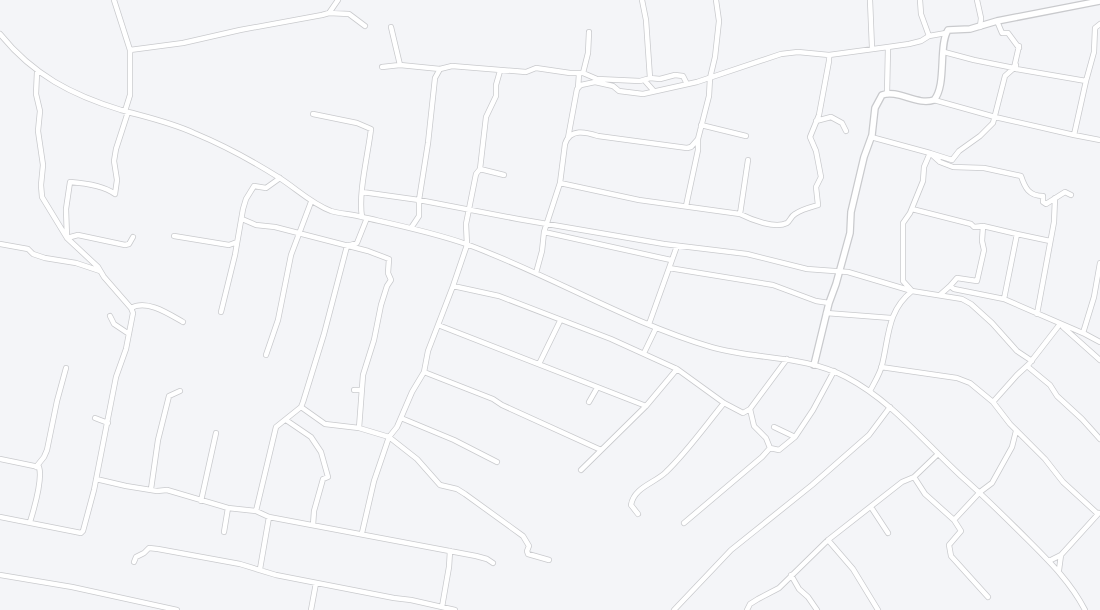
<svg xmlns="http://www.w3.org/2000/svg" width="1100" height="610" font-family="'Nunito Sans',sans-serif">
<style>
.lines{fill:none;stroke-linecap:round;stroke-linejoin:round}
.minor-casing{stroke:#c9cacd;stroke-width:6}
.tertiary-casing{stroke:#c9cacd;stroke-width:8}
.minor{stroke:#fff;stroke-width:4.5}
.tertiary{stroke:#fff;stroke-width:5.5}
</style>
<rect width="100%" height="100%" fill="#f4f5f8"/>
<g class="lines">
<g class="minor-casing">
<path id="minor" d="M114 0 130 50V95L125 111
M642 0 646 20 650 78
M870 0 872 48
M920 0 921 14 929 36
M977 0 981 18 980 27
M329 13 349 14 365 26
M997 21 1002 33H1008L1019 48
M391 27 400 65
M0 34C33 75 72 95 121 110 146 117 170 122 194 133 223 145 251 160 278 177 296 188 310 203 331 211 341 214 352 214 362 217 397 225 432 232 466 244 549 274 626 322 711 347 756 360 804 355 846 377 892 401 924 442 961 476 985 497 1007 519 1030 542 1051 563 1071 583 1085 610
M130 50 183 43 240 30 322 15 329 13 338 0
M944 52 974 60 1014 68
M1016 65V69L1086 81 1094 52 1095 28 1100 24
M382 67 400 65 440 69 452 66 526 72 536 68 570 73H583L597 79 640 81 650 78 660 79 675 75 683 76 687 84
M583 73 588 53 589 32
M645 81 653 90
M1086 81 1074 135 1100 140
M578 88 579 74
M887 94 888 47
M934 100 995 117 1074 135
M313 114 357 123 371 129C368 155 358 193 362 217
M816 121 831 117 842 123 846 131
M701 125 746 136
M871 137 930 153 940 162 953 167 984 168 1021 176C1025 188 1029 196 1043 196V202L1046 204 1065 192 1071 195
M568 138 577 89 581 85 595 82 613 86 619 91 643 94 697 82 781 54 798 52 829 55 888 47 909 44 921 41 929 36 946 33
M480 169 504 175
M560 183 639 200 740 214C752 220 775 229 787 223 790 221 791 216 795 214 802 209 811 207 818 205L816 187 821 177 816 151 810 137 819 115 829 61V55
M362 192 419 200 518 219 664 244 747 254 807 269 848 272 912 291 962 299 971 304 992 323 1017 351 1032 361
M115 194C104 186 84 183 70 182L66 209 67 238 78 235 125 245 129 244 133 237
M115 194 117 180 114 161 116 149 128 112
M686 206 698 150V139L709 96 710 78 715 57 719 21 716 0
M912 209 971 224 974 227 983 226 982 241 984 250 977 281 957 278 950 286
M740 214 748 160
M242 219 256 225 275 227 368 251 389 259 388 273 391 280 387 286 381 305 374 340 363 375 359 428
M411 228 419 216V200L428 143 435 78 440 69
M544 232 671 260
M1017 234 1050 241
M174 236 229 245 237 242
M0 244 28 249 33 254 45 258 76 263 100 271
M669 268 773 285 816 301 829 303
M536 273 542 251 544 232 560 183 565 144C570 128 586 132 598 136L687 148 691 147 698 139
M453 286 499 296 611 339 677 369 646 406 581 470
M912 291 903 281V223L910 213 923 181 924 167 930 153 952 160 959 151 980 136 993 123 1005 76 1014 68 1019 46
M941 294 950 286 954 289 1004 299 1017 234 983 226
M1004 299 1085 334 1100 342
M131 308C147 299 169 314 183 322
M221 312 235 255 243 209 246 199 254 186 266 188 280 178
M826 313 891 318
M1037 314 1054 222 1055 198
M110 316 114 324 129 334
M649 324 677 246
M438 325 646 406
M1063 327 1100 360
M1083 333 1094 297 1100 263
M644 353 656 328
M266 355 278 320 291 255 311 202
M539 364 560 321
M1027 366 1050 385 1057 396 1082 419 1100 439
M881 367 957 378 970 383 993 402 1010 424 1045 459 1063 482 1098 514
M677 369 724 403 743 413 750 409 787 359
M424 372 493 399 502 405 601 450
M354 390H361
M870 391C874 383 880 374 882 365 889 337 887 311 912 291
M589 402 597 388
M993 402 1017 375 1029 364 1060 324
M301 407 325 424 359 428 389 437 417 459 440 485 457 489 465 494 523 536 529 546 527 551 528 554 549 560
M750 409 754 426 766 438 770 448
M95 418 108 423
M401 418 454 440 497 462
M286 420 311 437 321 452 328 477 323 479 314 511 313 525
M774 427 795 437 813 410 834 371
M770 448 779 450 795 437
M0 459 39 467C43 480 34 509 30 522
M36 467 44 457 47 450 57 401 66 368
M914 477 925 494 954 520
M96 479 126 486 157 491 167 490 228 508 256 511 269 517 476 556 487 559 493 563
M151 489 158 440 169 396 180 391
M201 501 216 433
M871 507 888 533
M256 511 276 427 301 407 303 402 324 334 347 246 357 243 367 218
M638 514 631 505C634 487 655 483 666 472 686 453 706 425 724 403
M0 517 76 532 81 533 83 531 94 490 116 377 126 349 133 313 131 308 104 277 98 267 67 238 42 197 41 185 43 165 38 131 40 111 36 94 37 72
M684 523 762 457 770 448
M224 532 228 508
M362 533 374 481 389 437 397 427 412 392 424 372 428 351 453 286 467 245 466 224 476 174 480 169 486 117 496 96V85L500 71
M828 540 902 482 914 477 938 454
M1049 561 1061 555 1099 513
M134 562 136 557 144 553 149 548 158 549 240 564 276 575 394 598 411 600 455 610
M260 569 269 517
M1059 570 1061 555
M0 575 72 587 177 610
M791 575 799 589 808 597 817 610
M988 597 951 556 949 545 961 531 954 520 980 492 992 483 1012 447 1016 431
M442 607 449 567 450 551
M311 610 316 583
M674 610 731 550 812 485 869 435 890 407
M747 610 750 604 758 599 779 588 828 540 853 569 878 610"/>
</g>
<g class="tertiary-casing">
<path id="tertiary" d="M814 365 829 303 836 284 850 233 851 212 864 157 872 135 875 108 882 95C898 89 917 106 934 100 947 85 938 46 948 30L970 29 997 21 1100 1"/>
</g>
<use href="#minor" class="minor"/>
<use href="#tertiary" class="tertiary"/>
</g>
</svg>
